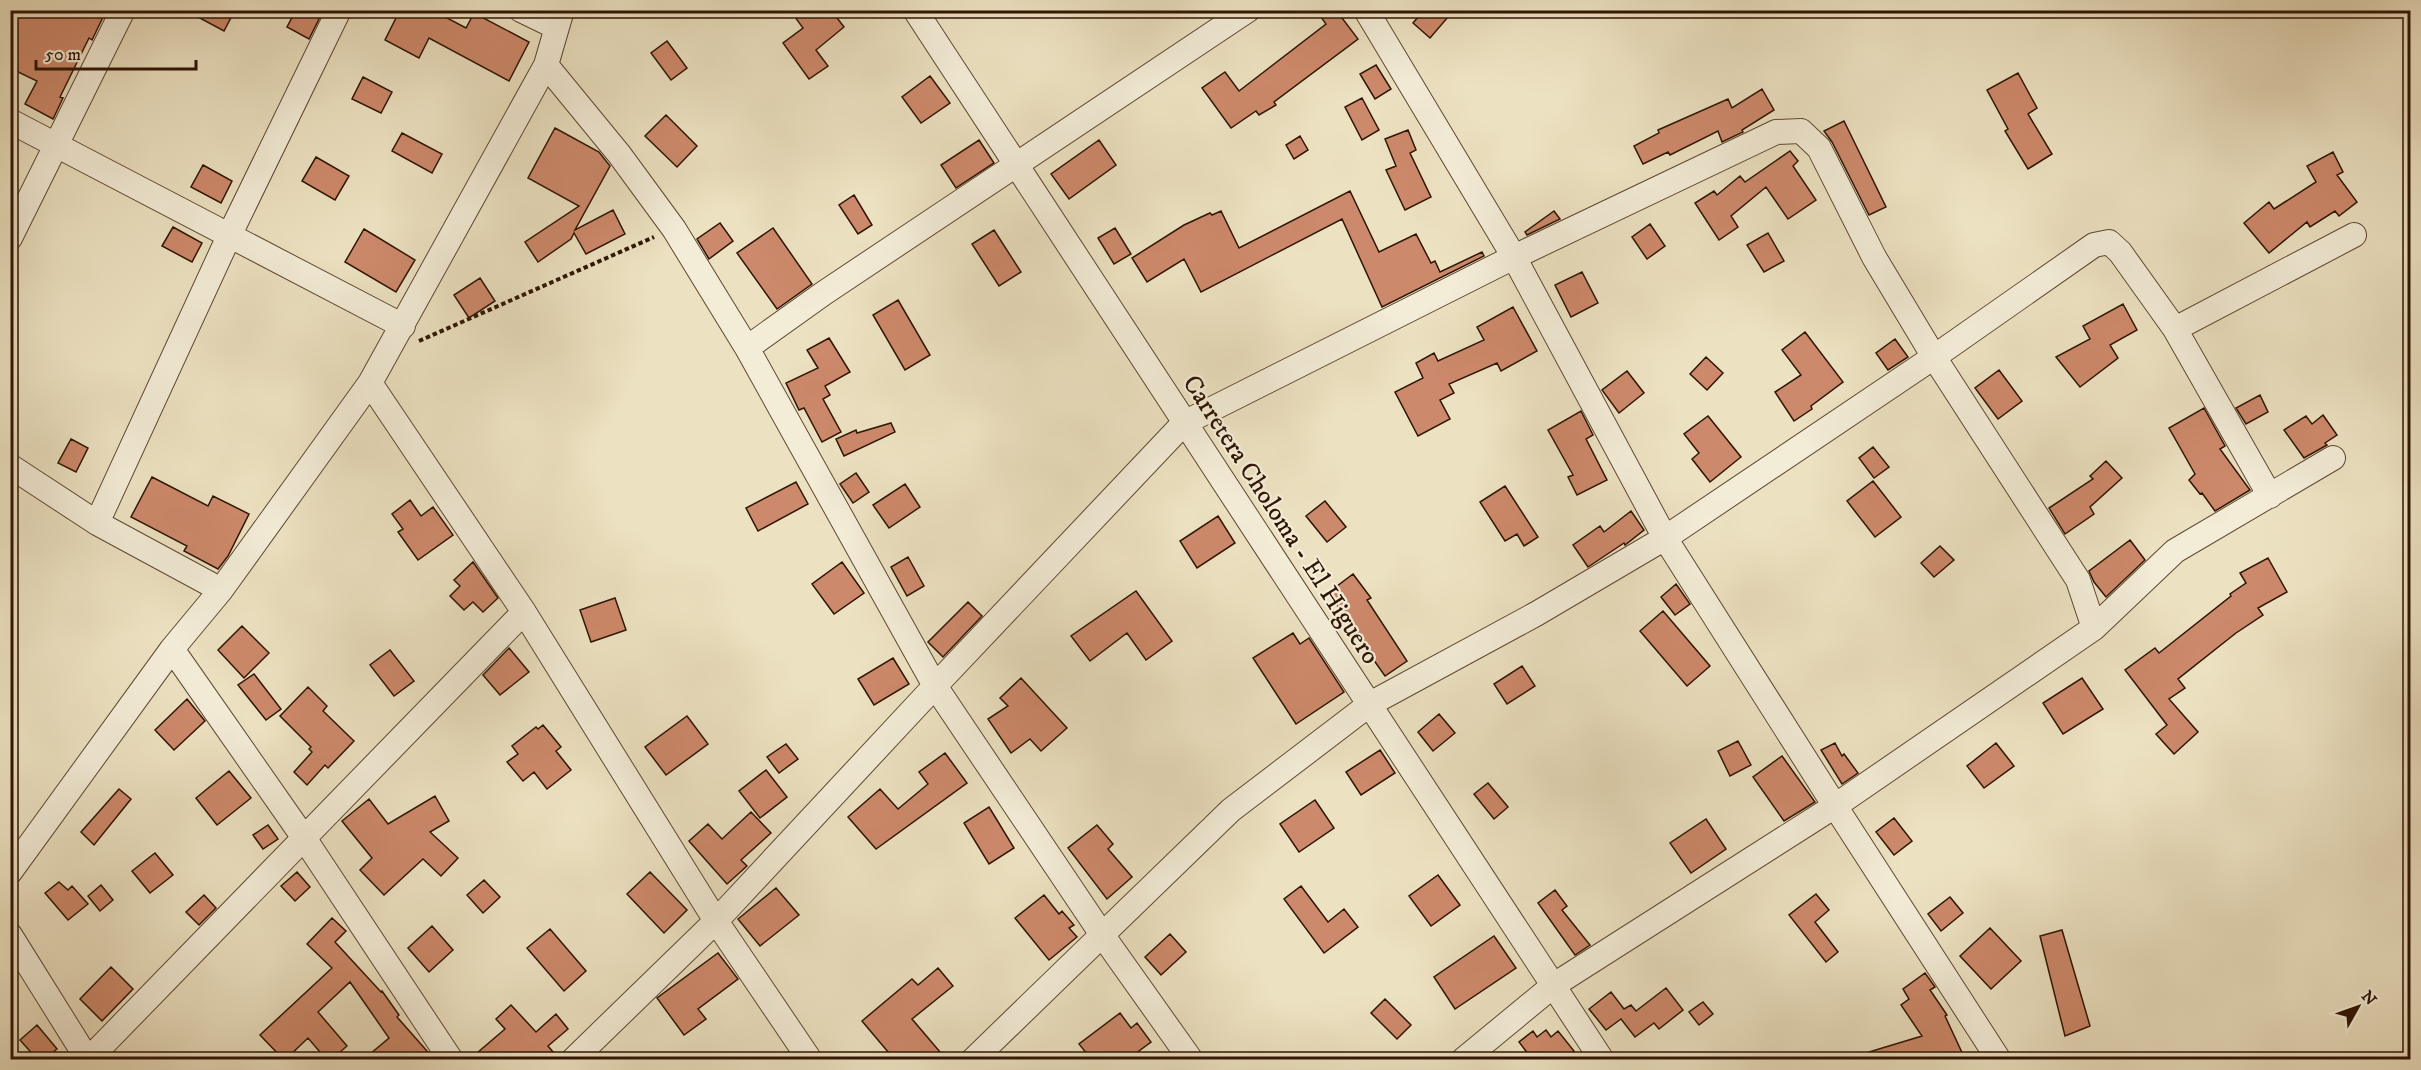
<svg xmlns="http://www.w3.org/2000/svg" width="2421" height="1070" font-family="'IM FELL DW Pica',serif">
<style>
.building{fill:#cd896b;stroke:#2e1503;stroke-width:1.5}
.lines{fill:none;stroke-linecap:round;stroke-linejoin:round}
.minor-casing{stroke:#5e4832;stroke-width:26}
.path{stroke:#2e1503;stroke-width:4;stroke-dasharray:4.5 3;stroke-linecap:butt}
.minor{stroke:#f3ecd7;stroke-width:24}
.labels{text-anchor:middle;stroke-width:4.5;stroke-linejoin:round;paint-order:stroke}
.street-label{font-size:26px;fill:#2e1503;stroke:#f3ecd7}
</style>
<rect width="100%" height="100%" fill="#ece1c1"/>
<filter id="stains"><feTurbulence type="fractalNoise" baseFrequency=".00333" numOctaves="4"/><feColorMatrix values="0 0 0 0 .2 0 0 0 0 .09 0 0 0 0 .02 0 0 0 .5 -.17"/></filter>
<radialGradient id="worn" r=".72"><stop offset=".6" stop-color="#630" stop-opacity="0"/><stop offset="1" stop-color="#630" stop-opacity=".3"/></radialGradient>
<path class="building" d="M10 10H96L104 15 92 40 89 38 60 97 63 98 53 119 25 104 37 81 10 68Z
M185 10H235L224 31Z
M296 10H313L321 15 309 39 287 27Z
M400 10H432L466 28 474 13 529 42 509 81 429 38 419 58 385 40Z
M790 10H831L844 27 816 50 828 66 809 79 783 43 803 28Z
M1316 10H1336L1358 39 1274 102 1276 105 1259 115 1256 111 1231 128 1202 88 1225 72 1239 91 1326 24Z
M1424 10H1454L1430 38 1413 23Z
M667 41 687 68 671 80 651 53Z
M1376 65 1391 89 1375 99 1360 74Z
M2018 73 2037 108 2028 114 2052 154 2028 169 2005 131 2008 129 1987 90Z
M930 76 950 103 921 123 902 97Z
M363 77 392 92 381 113 352 99Z
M1762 89 1774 110 1742 130 1743 132 1722 142 1718 131 1670 155 1668 152 1643 164 1634 146 1659 133 1658 130 1728 99 1732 108Z
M1362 98 1379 130 1362 140 1345 107Z
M666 115 697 146 677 167 645 136Z
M1844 121 1886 207 1869 215 1832 142 1824 131Z
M555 128 599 152 610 166 575 230 613 210 625 234 586 254 574 233 571 239 538 262 525 242 579 206 528 178Z
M1408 130 1416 150 1410 153 1431 197 1405 210 1386 170 1396 166 1385 139Z
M402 133 442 154 432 173 392 151Z
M1300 136 1308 150 1294 159 1286 145Z
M979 140 994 163 956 188 941 165Z
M1099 140 1116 165 1069 199 1051 174Z
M1790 151 1798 161 1793 166 1816 200 1788 219 1766 187 1731 216 1738 227 1719 240 1695 203 1714 191 1717 195 1740 176 1745 182Z
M2333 152 2343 172 2337 175 2357 202 2339 216 2335 211 2310 227 2307 222 2269 253 2244 223 2269 202 2274 209 2316 182 2307 166Z
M316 157 349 176 335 200 302 181Z
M203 165 232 181 221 203 191 187Z
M1350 191 1379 252 1416 234 1431 263 1435 261 1440 272 1482 252 1484 256 1382 307 1342 219 1201 292 1184 259 1147 282 1132 258 1184 225 1210 213 1212 215 1221 211 1239 248Z
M854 195 872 225 858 234 839 205Z
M1554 211 1560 219 1527 235 1525 232Z
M720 223 733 241 709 259 697 239Z
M1650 224 1665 246 1647 259 1632 237Z
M173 227 202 243 192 262 162 246Z
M773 228 812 284 777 309 737 253Z
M1115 228 1131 254 1114 264 1098 238Z
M364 229 415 260 396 292 345 262Z
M994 230 1021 272 999 286 972 244Z
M1768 233 1784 261 1764 272 1747 245Z
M1582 272 1598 303 1571 317 1555 285Z
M480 278 495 301 469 318 454 295Z
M898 300 930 355 905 370 873 315Z
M2123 304 2137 330 2110 345 2118 358 2080 387 2056 357 2090 339 2083 326Z
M1513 307 1537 351 1501 371 1497 363 1449 384 1454 393 1440 400 1450 419 1418 436 1395 392 1423 378 1416 363 1434 353 1438 361 1484 340 1477 327Z
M1805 332 1843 382 1811 406 1812 409 1794 421 1775 392 1801 375 1782 350Z
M829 338 850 372 825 386 830 395 823 399 841 432 822 442 804 408 799 410 786 383 818 368 807 350Z
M1895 339 1908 357 1888 370 1876 353Z
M1706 357 1723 373 1707 390 1690 374Z
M1999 370 2022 401 1998 419 1975 388Z
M1627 371 1644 393 1619 413 1602 390Z
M2260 395 2268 412 2246 424 2236 408Z
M2204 408 2225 446 2220 449 2250 490 2215 511 2202 493 2200 494 2189 480 2195 474 2169 428Z
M1581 411 1593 435 1586 439 1607 480 1577 495 1568 477 1573 475 1548 430Z
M2323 415 2337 435 2325 443 2327 445 2304 458 2284 430 2306 416 2312 424Z
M1708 416 1741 457 1710 482 1692 459 1699 453 1684 434Z
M891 423 895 432 844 456 836 439 856 430 857 433Z
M71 439 88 448 76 472 58 463Z
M1873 447 1889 467 1874 478 1859 458Z
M2106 461 2122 478 2090 507 2094 514 2065 534 2049 508 2093 479 2090 476Z
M856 473 869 492 853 503 840 484Z
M152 477 208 506 213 496 249 514 228 556 218 569 184 551 187 546 131 517Z
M1873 481 1901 517 1875 537 1847 501Z
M796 482 808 504 758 531 746 508Z
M905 484 920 507 889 528 873 505Z
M1505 486 1538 537 1524 546 1517 534 1505 541 1480 502Z
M410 500 421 516 433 507 453 535 418 560 398 532 403 529 392 514Z
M1325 501 1346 527 1327 542 1306 516Z
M1631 511 1644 530 1625 545 1624 543 1588 567 1573 545 1600 526 1604 532Z
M1218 516 1235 543 1197 568 1180 541Z
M2130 540 2145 560 2106 597 2094 582 2089 571Z
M1940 546 1954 560 1934 577 1921 563Z
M908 557 924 586 907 596 891 567Z
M2268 558 2287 592 2258 608 2263 615 2236 633 2178 679 2185 688 2169 699 2198 732 2174 754 2156 734 2167 725 2125 670 2155 648 2159 653 2231 596 2230 594 2246 583 2240 573Z
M473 562 498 598 483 612 473 602 464 610 450 596 460 586 454 580Z
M842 562 864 593 834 614 812 584Z
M1353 574 1371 598 1367 600 1407 661 1385 676 1373 659 1375 657 1328 593Z
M1676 584 1690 604 1675 615 1661 597Z
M1136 591 1172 641 1146 660 1127 633 1090 661 1071 636Z
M615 598 626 630 591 642 580 610Z
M968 602 982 616 943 657 928 642Z
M1663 611 1710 666 1687 686 1640 631Z
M242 626 269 653 244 678 218 650Z
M1293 633 1300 644 1309 638 1344 692 1296 724 1253 658Z
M509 648 529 672 500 695 483 675Z
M390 650 414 681 394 696 370 665Z
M893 658 909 684 874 705 858 679Z
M1522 666 1535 686 1507 704 1494 684Z
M254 674 281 709 266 720 238 685Z
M1021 678 1067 728 1041 751 1030 739 1011 753 988 719 1008 706 1000 698Z
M2082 678 2103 709 2063 734 2043 703Z
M308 687 327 706 323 711 354 741 328 768 325 765 307 785 294 772 312 752 309 749 311 747 280 716Z
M187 699 205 721 174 750 155 730Z
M1439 714 1455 733 1433 751 1418 732Z
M687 716 708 744 666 775 645 747Z
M543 725 561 747 556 751 571 770 547 789 534 772 523 781 507 762 518 754 512 746 536 727 538 729Z
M1738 741 1751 765 1730 776 1718 751Z
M1835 743 1842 756 1844 754 1858 773 1842 784 1821 750Z
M1996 743 2014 766 1984 788 1967 766Z
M786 744 798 759 779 773 767 757Z
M1380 750 1395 773 1361 795 1346 772Z
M945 753 967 783 876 849 848 817 880 789 898 809 928 784 919 772Z
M1782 756 1815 802 1784 821 1753 777Z
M766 770 787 797 760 818 739 791Z
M229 771 251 798 217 825 196 798Z
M1488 783 1508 807 1494 819 1474 794Z
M119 789 131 799 94 845 81 832Z
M435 796 449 821 430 832 458 858 441 876 423 859 384 895 360 870 372 858 342 821 369 799 388 824Z
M1315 800 1334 828 1299 852 1280 824Z
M989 807 1014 848 989 864 964 823Z
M751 812 771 833 741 860 747 866 727 884 689 841 708 824 722 839Z
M1894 818 1912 841 1894 855 1876 832Z
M1706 819 1726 849 1691 873 1670 843Z
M268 825 278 839 263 849 253 835Z
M1097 825 1113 844 1108 849 1132 877 1107 899 1068 848Z
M155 853 173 875 150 893 132 871Z
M297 872 310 887 295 901 281 886Z
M650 872 687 910 664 933 627 894Z
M1438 875 1460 905 1431 926 1409 896Z
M484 880 500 897 483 913 467 895Z
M59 882 68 890 72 886 88 904 68 920 45 893Z
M101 885 113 900 100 911 88 896Z
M1301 886 1328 922 1344 909 1358 927 1324 953 1284 899Z
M776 888 799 915 760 946 738 919Z
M1555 890 1567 906 1562 910 1590 945 1575 955 1538 903Z
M1816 894 1829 910 1815 922 1838 952 1826 962 1789 915Z
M204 895 216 908 199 925 186 912Z
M1044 895 1059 914 1062 911 1074 925 1069 928 1077 937 1049 960 1015 918Z
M1950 897 1963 913 1941 931 1928 914Z
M332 918 346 931 335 942 381 992 382 991 399 1015 397 1017 434 1059H364L389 1038 350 982 318 1012 347 1046 332 1059H326L308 1038 286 1059H283L260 1035 332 968 307 944Z
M432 926 453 950 429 972 408 948Z
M1990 928 2021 961 1991 989 1960 956Z
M550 929 586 971 564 991 527 948Z
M2062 930 2090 1026 2065 1036 2040 936Z
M1170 934 1186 952 1161 975 1145 957Z
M1494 936 1516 968 1455 1009 1434 977Z
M718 953 738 979 698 1009 706 1019 684 1035 657 998Z
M111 967 133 989 102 1021 80 999Z
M938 968 953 986 912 1019 946 1059H894L862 1021 912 979 918 985Z
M1925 973 1935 987 1930 990 1947 1015 1945 1016 1965 1059H1860L1859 1055 1922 1036 1901 1005 1909 999 1903 989Z
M1666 988 1683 1010 1659 1029 1654 1023 1635 1037 1621 1019 1606 1030 1589 1009 1611 992 1624 1009 1631 1005 1636 1011Z
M1385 999 1411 1025 1397 1039 1371 1013Z
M1703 1002 1713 1014 1699 1025 1689 1012Z
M511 1005 536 1032 556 1014 568 1029 548 1046 559 1059H470L505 1029 496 1019Z
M1120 1013 1131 1028 1137 1023 1151 1042 1128 1059H1091L1079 1044Z
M37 1025 57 1049 44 1059H37L20 1040Z
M1546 1030 1551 1037 1558 1031 1574 1051 1563 1059H1532L1519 1042 1533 1031 1537 1037Z"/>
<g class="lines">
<g class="minor-casing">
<path id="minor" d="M521 10 556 27
M915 10 1602 1060
M1366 10 1514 257 1665 538 1835 806 1999 1060
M546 65 619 154 674 229 747 348 935 686 1103 936 1191 1060
M10 121 403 326
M10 238 123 10
M2175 329 2354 235
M747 348 824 293 1248 10
M370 383 524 612 716 921 810 1060
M10 466 97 523 221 590
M97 523 230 234 339 10
M172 649 304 838 451 1060
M10 872 172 649 221 590 370 383 546 65 562 10
M10 935 88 1060 524 612
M573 1060 716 921 935 686 1184 423 1514 257 1776 132 1801 131 1819 148 1874 257 1934 357 2078 580 2094 628
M973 1060 1231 810 1370 704 1536 614 1665 538 1934 357 2094 245 2109 242 2120 252 2175 329 2270 496
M1463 1060 1554 985 1835 806 2094 628 2175 551 2333 458"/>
</g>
<path class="path" d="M419 341 654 237"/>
<use href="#minor" class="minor"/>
</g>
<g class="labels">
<g class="street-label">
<text transform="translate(1282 519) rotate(57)" y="9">Carretera Choloma - El Higuero</text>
</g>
</g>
<rect width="2421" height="1070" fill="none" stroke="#ece1c1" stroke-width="36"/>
<rect x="12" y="12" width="2397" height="1046" fill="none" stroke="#2e1503" stroke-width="3"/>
<rect x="18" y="18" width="2385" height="1034" fill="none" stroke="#2e1503" stroke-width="1.5"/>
<g transform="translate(2358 1007) rotate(50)" stroke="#f3ecd7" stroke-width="4.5" paint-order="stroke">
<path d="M0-4.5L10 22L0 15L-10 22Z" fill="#2e1503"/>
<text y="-9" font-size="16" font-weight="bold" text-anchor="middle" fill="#2e1503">N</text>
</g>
<path d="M36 60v9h160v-9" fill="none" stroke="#2e1503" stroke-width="3"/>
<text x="45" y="60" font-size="18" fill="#2e1503" stroke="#f3ecd7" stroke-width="4.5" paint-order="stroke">50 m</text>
<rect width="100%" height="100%" filter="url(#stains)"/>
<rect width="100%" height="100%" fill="url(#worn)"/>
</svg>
